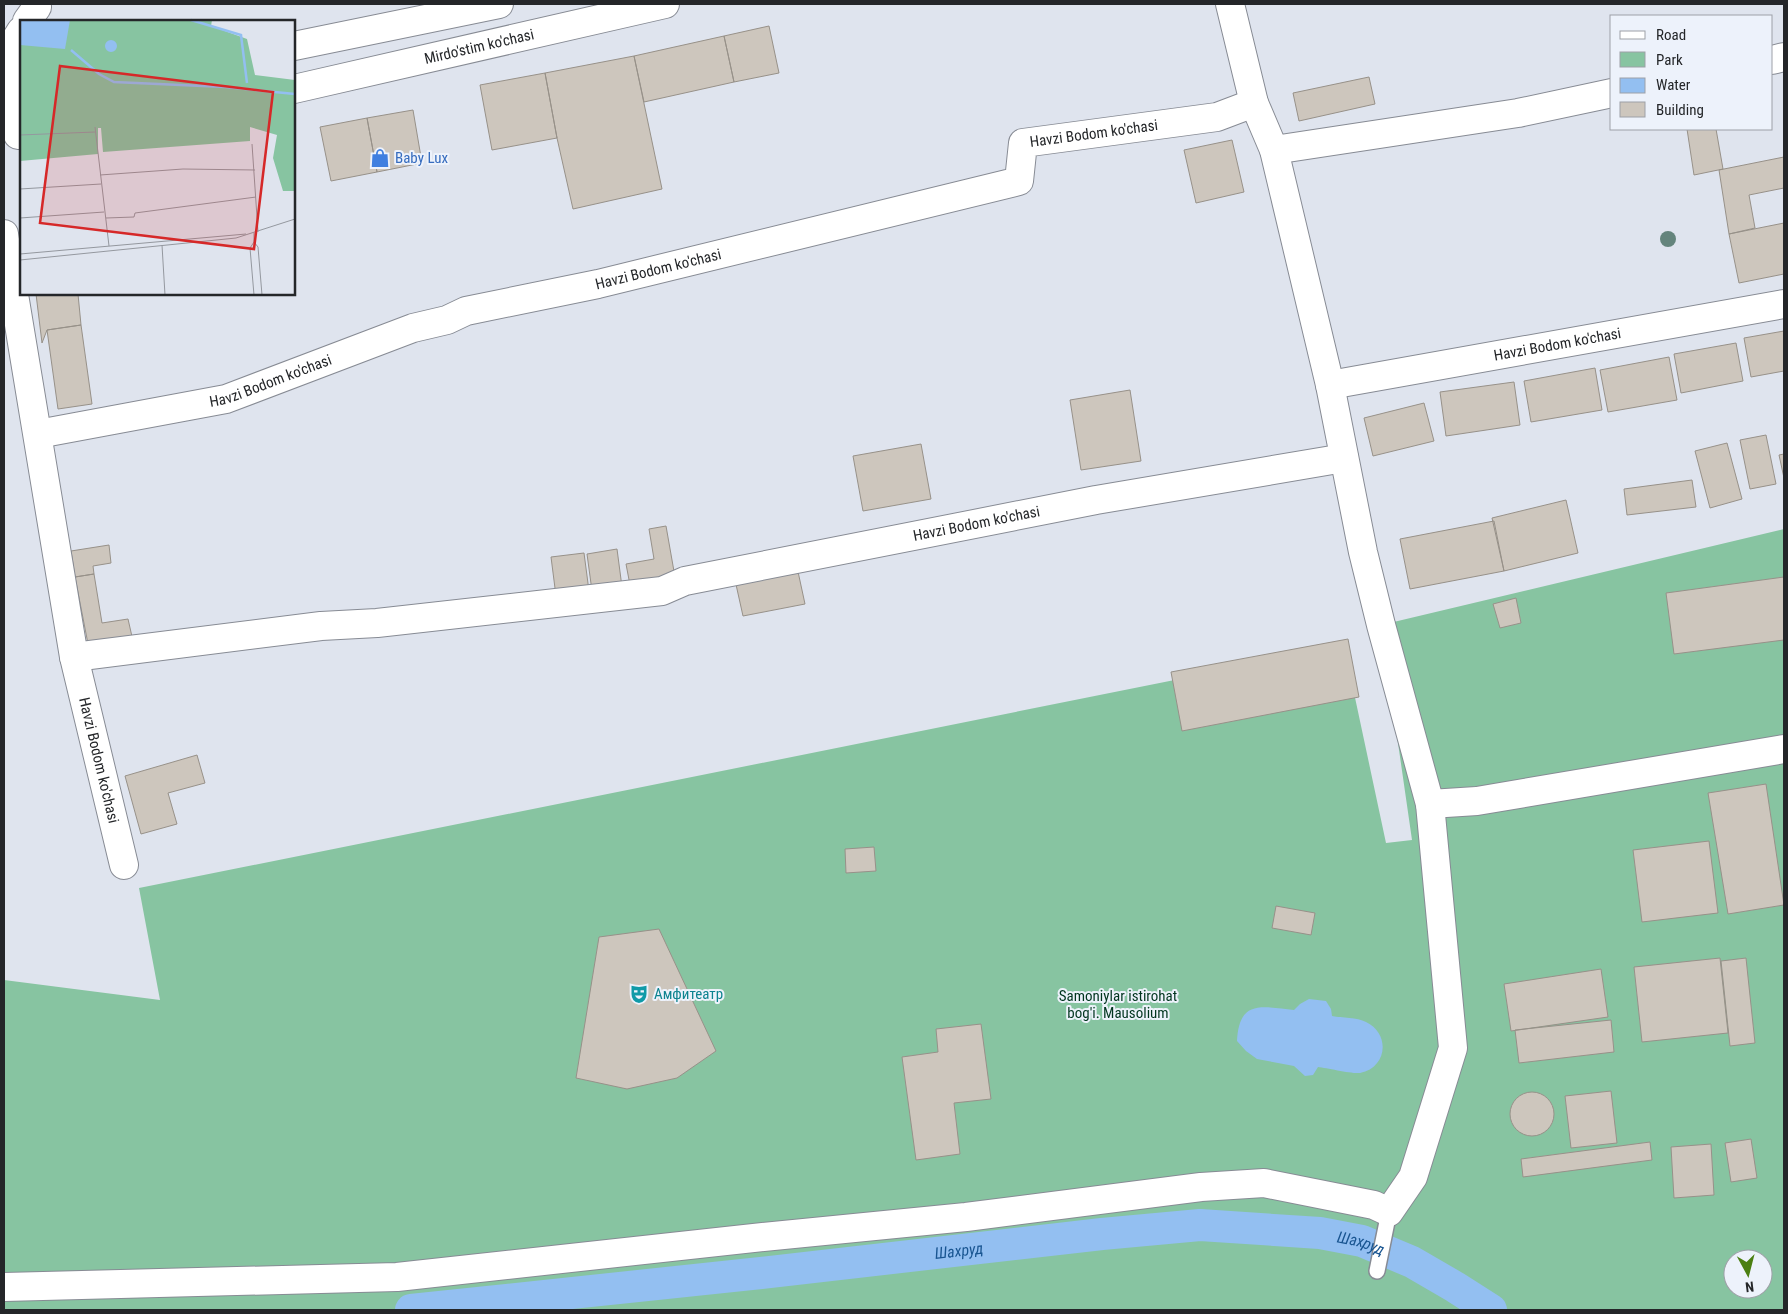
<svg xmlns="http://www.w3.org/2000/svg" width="1788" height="1314" font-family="'Roboto Condensed',sans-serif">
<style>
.green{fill:#87c4a1;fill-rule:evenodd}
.water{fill:#93bff1}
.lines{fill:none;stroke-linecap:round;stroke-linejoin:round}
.canal{stroke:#93bff1;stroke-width:32}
.building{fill:#cdc6bd;stroke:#979189}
.lane-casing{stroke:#878b94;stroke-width:18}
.street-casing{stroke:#878b94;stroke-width:30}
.primary-casing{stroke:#878b94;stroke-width:30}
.lane{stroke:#fff;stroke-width:15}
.street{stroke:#fff;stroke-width:28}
.primary{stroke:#fff;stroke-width:28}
.tree{fill:#64847c}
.labels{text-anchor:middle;stroke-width:4;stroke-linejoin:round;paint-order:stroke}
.street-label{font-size:15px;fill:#242629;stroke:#edf2fb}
.shop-label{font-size:15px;fill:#366cbe;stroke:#edf2fb;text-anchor:start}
.culture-label{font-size:15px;fill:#0d838f;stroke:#edf2fb;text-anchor:start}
.park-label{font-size:15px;fill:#00351e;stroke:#edf2fb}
.water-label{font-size:16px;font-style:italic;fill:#195591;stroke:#edf2fb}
.inset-river{fill:none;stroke:#93bff1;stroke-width:2.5}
.inset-road{fill:none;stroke:#94989f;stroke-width:1}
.view{fill:#d62828;fill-opacity:0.15;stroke:#d62828;stroke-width:2.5}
.inset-edge{fill:none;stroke:#242629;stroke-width:2.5}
</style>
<rect width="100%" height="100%" fill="#dfe4ee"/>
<path class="green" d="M1784 529V1310H4V980L160 1000 139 888 1344 646 1386 843 1412 840 1381 625ZM1733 1259H1763V1289H1733Z"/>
<path class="water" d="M1309 999 1326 1001 1331 1009 1332 1016C1342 1018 1357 1017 1366 1022 1391 1034 1387 1068 1360 1073 1352 1074 1327 1068 1318 1067L1313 1075 1305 1076 1294 1066 1257 1059 1246 1051 1237 1041C1239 999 1262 1007 1294 1010L1300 1004Z"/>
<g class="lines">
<path class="canal" id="s1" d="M411 1310 761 1273 1102 1234 1200 1225 1320 1233 1362 1241 1412 1262 1455 1287 1491 1310"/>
</g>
<path class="building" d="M769 26 779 73 734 82 724 36Z
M724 36 734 82 644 102 634 56Z
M634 56 662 189 573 209 557 138 545 73Z
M545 73 557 138 492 150 480 85Z
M1369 77 1375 104 1299 121 1293 93Z
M413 110 422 163 377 172 367 118Z
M367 118 377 172 331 181 320 127Z
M1687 129H1716L1723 169 1694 175Z
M1232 140 1244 192 1196 203 1184 150Z
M1784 157V188L1749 195 1755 228 1729 234 1719 170Z
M1784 223V274L1739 283 1729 234Z
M36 294H78L81 325 47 330 42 343Z
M81 325 92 404 58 409 47 330Z
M1784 331V371L1751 377 1744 338Z
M1736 343 1743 381 1681 393 1674 354Z
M1669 357 1677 400 1608 412 1600 370Z
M1595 368 1602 410 1531 422 1524 381Z
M1514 382 1520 425 1446 436 1440 392Z
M1130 390 1141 461 1081 470 1070 400Z
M1424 403 1434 441 1373 456 1364 418Z
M1766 435 1776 484 1750 489 1740 440Z
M1727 443 1742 499 1710 508 1695 451Z
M921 444 931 499 863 511 853 456Z
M1784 454V478L1779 455Z
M1692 480 1696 507 1627 515 1624 489Z
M1566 500 1578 553 1504 571 1492 518Z
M1494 521 1504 571 1410 589 1400 539Z
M666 526 675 577 630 585 626 564 654 559 649 529Z
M109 545 111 563 93 566 94 574 75 577 71 551Z
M617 549 622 587 592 591 587 554Z
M584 553 589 591 556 596 551 557Z
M797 567 805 604 743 616 735 580Z
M94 574 102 623 128 619 133 641 89 649 75 577Z
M1784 577V640L1674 654 1666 593Z
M1516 598 1521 623 1500 628 1493 604Z
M1348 639 1359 697 1182 731 1171 672Z
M197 755 205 783 168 793 177 824 141 834 125 776Z
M1766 784 1784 905 1728 914 1708 793Z
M1709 841 1718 913 1642 922 1633 850Z
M874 847 876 871 846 873 845 849Z
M1276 906 1315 913 1311 935 1272 928Z
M659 929 716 1051 677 1078 627 1089 576 1078 599 937Z
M1720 958 1728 1033 1642 1042 1634 967Z
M1746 958 1755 1043 1730 1046 1721 961Z
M1601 969 1608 1017 1511 1031 1504 984Z
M1611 1020 1614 1052 1519 1063 1515 1030Z
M981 1024 991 1099 954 1103 960 1154 916 1160 902 1057 938 1052 936 1029Z
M1611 1091 1617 1143 1571 1148 1565 1096Z
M1510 1114a22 22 0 1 1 44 0a22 22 0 1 1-44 0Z
M1751 1139 1757 1178 1731 1182 1725 1143Z
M1650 1142 1652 1160 1523 1177 1521 1159Z
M1711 1144 1714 1195 1674 1198 1671 1147Z"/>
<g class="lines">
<g class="lane-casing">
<path id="lane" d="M1377 1271 1389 1212"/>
</g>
<g class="street-casing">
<g id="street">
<path d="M1772 60 1784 57"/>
<path d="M1274 150 1518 113 1612 93"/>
<path id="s2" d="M4 234 74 657 124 865"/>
<path id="s3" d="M1330 385 1784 304"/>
<path id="s4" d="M38 434 226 399 413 328 447 320 466 311 598 284 1019 181 1023 143 1217 117 1254 103"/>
<path id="s5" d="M74 657 321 626 377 623 662 591 685 581 1096 500 1344 458"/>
<path d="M1430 804 1477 801 1784 749"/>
<path d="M4 1287 397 1277 763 1237 966 1217 1201 1187 1264 1183 1374 1205 1389 1212 1413 1177 1453 1048 1430 804 1381 625 1363 552 1330 385 1274 150 1254 103 1230 4"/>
</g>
</g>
<g class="primary-casing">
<g id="primary">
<path d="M27 21 37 7 36 4"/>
<path d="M294 46 499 4"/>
<path id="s6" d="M294 89 665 4"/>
<path d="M18 135 6 55 21 31"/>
</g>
</g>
<use href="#lane" class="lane"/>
<use href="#street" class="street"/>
<use href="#primary" class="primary"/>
</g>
<circle class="tree" cx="1668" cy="239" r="8"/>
<defs>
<g id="shop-bare" transform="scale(1.5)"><path d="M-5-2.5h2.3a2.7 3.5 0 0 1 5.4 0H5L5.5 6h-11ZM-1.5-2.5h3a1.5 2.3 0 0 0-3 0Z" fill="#3f7fe0" stroke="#edf2fb" stroke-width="2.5" paint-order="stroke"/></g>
<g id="theatre-bare" transform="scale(1.5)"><path d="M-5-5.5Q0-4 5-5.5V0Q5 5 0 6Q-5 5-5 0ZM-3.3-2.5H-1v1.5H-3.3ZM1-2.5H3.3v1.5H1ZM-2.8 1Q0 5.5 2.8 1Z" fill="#0f9aa8" stroke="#edf2fb" stroke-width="2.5" paint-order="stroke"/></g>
</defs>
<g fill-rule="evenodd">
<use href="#shop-bare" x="380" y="158"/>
<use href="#theatre-bare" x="639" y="994"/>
</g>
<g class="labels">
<g class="street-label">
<text dy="5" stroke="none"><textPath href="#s6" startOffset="190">Mirdo'stim ko'chasi</textPath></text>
<text dy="5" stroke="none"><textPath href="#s4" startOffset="1125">Havzi Bodom ko'chasi</textPath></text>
<text dy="5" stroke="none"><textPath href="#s4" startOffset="644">Havzi Bodom ko'chasi</textPath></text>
<text dy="5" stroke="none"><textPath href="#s3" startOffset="231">Havzi Bodom ko'chasi</textPath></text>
<text dy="5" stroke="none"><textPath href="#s4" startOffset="239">Havzi Bodom ko'chasi</textPath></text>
<text dy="5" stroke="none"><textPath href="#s5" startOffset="914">Havzi Bodom ko'chasi</textPath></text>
<text dy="5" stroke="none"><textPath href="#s2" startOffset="535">Havzi Bodom ko'chasi</textPath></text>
</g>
<g class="shop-label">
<text x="395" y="163">Baby Lux</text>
</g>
<g class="culture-label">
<text x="654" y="999">Амфитеатр</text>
</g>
<g class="park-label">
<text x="1118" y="1001">Samoniylar istirohat<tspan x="1118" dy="17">bog'i. Mausolium</tspan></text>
</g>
<g class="water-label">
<text dy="6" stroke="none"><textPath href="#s1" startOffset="956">Шахруд</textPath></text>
<text dy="6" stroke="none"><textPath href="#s1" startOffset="551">Шахруд</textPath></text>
</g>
</g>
<g transform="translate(20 20)">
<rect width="275" height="275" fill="#dfe4ee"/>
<path d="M0 0H192L191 6 227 19 235 55 275 60V171H263L253 138 257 115 230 107V121L83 132 81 108H78V134L0 141Z" fill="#87c4a1"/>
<path d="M0 0H50L45 29 0 25ZM85 26a6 6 0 1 1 12 0a6 6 0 1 1-12 0Z" fill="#93bff1"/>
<path class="inset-river" d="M171 0 221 15 227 63M51 30 79 54 94 62 205 67 275 74"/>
<path class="inset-road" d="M75 107 89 226M0 115 75 112M232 124 238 212M80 155 163 149 235 150M0 169 81 164M0 198 84 192M86 198 114 197 115 193 236 177M234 213V222L238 227 242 275M142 225 145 275M0 234 226 214M0 240 216 218 275 199M234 275 230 228 234 222"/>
<path class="view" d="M40 46 253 72 234 229 20 203Z"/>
<rect width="275" height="275" class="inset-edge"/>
</g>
<rect width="1788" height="1314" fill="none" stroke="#242629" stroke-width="10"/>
<rect x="1610" y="15" width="162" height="115" fill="#edf2fb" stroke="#9da0a7"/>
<rect x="1620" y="31" width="25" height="8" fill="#ffffff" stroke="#9da0a7"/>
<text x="1656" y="40" font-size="15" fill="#242629">Road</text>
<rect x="1620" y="52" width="25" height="15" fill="#87c4a1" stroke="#9da0a7"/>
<text x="1656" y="65" font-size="15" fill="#242629">Park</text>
<rect x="1620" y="78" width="25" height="15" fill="#93bff1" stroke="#9da0a7"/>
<text x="1656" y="90" font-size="15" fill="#242629">Water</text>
<rect x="1620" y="102" width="25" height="15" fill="#cdc6bd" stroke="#9da0a7"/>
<text x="1656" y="115" font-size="15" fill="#242629">Building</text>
<g transform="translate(1748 1274) rotate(173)"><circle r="24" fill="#edf2fb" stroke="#9da0a7"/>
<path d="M0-4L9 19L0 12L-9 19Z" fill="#4b7f12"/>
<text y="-8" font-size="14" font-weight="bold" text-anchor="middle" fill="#242629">N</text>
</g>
</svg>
